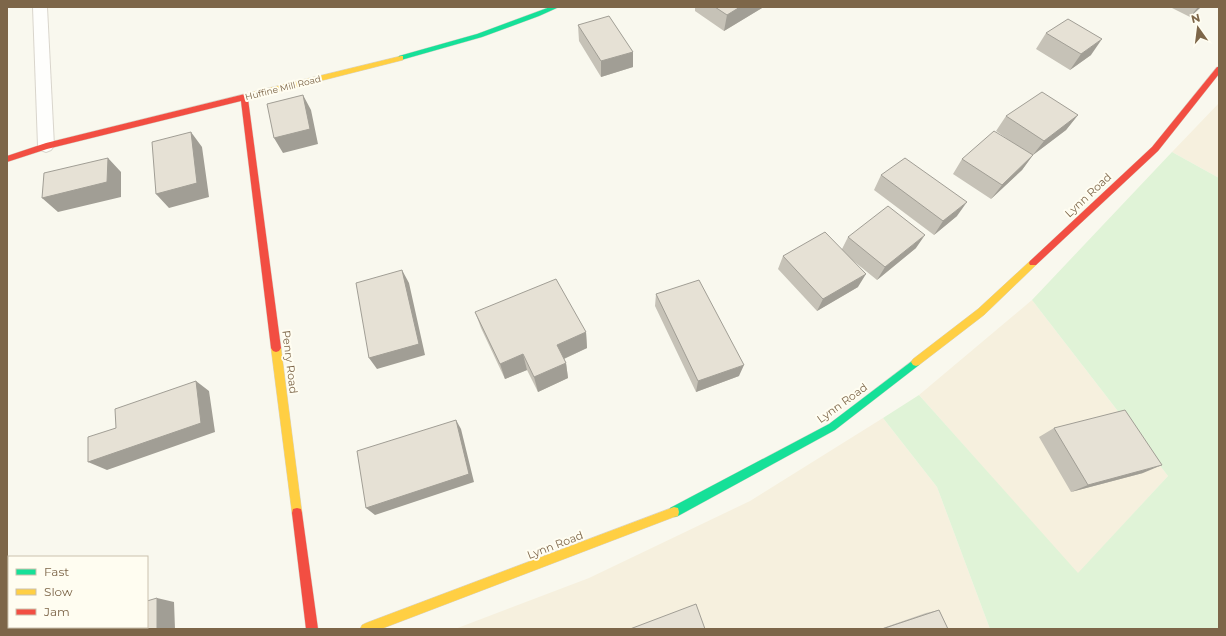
<svg xmlns="http://www.w3.org/2000/svg" width="1226" height="636" font-family="Montserrat,sans-serif">
<style>
.residential{fill:#f6f0de}
.green{fill:#e0f3d7}
.lines{fill:none;stroke-linecap:round;stroke-linejoin:round}
.lane-casing{stroke:#d9d5cc;stroke-width:2}
.fast-casing{stroke:#d8d4c9;stroke-width:1}
.slow-casing{stroke:#d8d4c9;stroke-width:1}
.jam-casing{stroke:#d8d4c9;stroke-width:1}
.lane{fill:#fefefc;fill-rule:evenodd}
.fast{fill:#16e098;fill-rule:evenodd}
.slow{fill:#ffcf43;fill-rule:evenodd}
.jam{fill:#f24e42;fill-rule:evenodd}
.wall{fill:#c6c2b7}
.shaded-wall{fill:#a19e95}
.building{fill:#e6e1d5;stroke:#a19e95}
.labels{text-anchor:middle;stroke-width:4;stroke-linejoin:round;paint-order:stroke}
.far-street-label{font-size:9px;fill:#7d6649;stroke:#fffdf1}
.street-label{font-size:11px;fill:#7d6649;stroke:#fffdf1}
</style>
<rect width="100%" height="100%" fill="#f9f8ee"/>
<path class="residential" d="M1219 103V178L1172 152Z
M1032 300 1168 476 1078 574 919 395Z
M883 418 937 487 990 629H455L589 578 750 501Z"/>
<path class="green" d="M1172 152 1219 178V629H990L937 487 883 418 919 395 1078 573 1168 476 1032 300Z"/>
<g class="lines">
<g class="lane-casing">
<path id="lane" d="M33 7H47L54 146 51 150 46 152 41 150 38 146Z"/>
</g>
<g class="fast-casing">
<path id="fast" d="M550 7H559L539 16 482 37 401 60 398 58 399 56 477 34Z
M916 358 919 359 921 362 919 365 835 430 678 516 674 517 670 516 669 512 670 508 829 424Z"/>
</g>
<g class="slow-casing">
<path id="slow" d="M401 56H403V60L249 99 245 96 249 93Z
M1033 259 1036 261 1037 263 1036 265 984 315 919 365 916 366 913 365 911 362 913 359 978 309 1030 261Z
M276 344 279 345 281 348 302 513 301 517 297 518 293 517 292 513 271 348 273 345Z
M674 507 678 508 679 512 678 516 674 517 381 629H360L362 625 366 623Z"/>
</g>
<g class="jam-casing">
<path id="jam" d="M1217 67H1219V74L1158 151 1036 265H1030L1029 263 1030 261 1152 147Z
M249 93 253 96 248 99 281 348 279 351 276 352 273 351 271 348 241 101 47 149 7 162V156L46 143Z
M297 508 301 509 302 513 318 629H306L292 513 293 509Z"/>
</g>
<use href="#lane" class="lane"/>
<use href="#fast" class="fast"/>
<use href="#slow" class="slow"/>
<use href="#jam" class="jam"/>
</g>
<path class="wall" d="M695 7H763L762 8 724 31 695 11Z
M1170 7H1201L1190 17Z
M578 25 633 52V67L601 77 579 41Z
M1046 33 1091 55 1070 70 1036 49Z
M1078 115 1066 130 1033 155 1022 170 991 199 953 174 962 159 1020 148 996 131 1006 116Z
M881 175 957 216 934 235 874 190Z
M848 237 916 248 877 280 851 259 858 287 817 311 778 269 783 256 842 249Z
M656 294 739 376 696 392 655 306Z
M475 312 586 332 587 348 564 359 566 363 568 378 538 392 527 370 505 379 481 328Z
M1054 428 1143 473 1071 492 1039 437Z
M939 610 948 629H880L926 613Z"/>
<path class="shaded-wall" d="M740 7H763L762 8 724 31 727 15Z
M1198 7H1201L1190 17Z
M1102 39 1091 55 1070 70 1081 54Z
M633 52V67L601 77V61Z
M303 95 311 110 318 144 283 153 274 138Z
M1078 115 1066 130 1033 155 1022 170 991 199 1002 185 1032 156 1044 141Z
M191 132 202 147 209 197 169 208 156 194Z
M108 158 121 172V197L58 212 42 198Z
M967 202 957 216 934 235 943 221Z
M925 235 916 248 877 280 885 267Z
M402 270 409 283 425 355 377 369 369 358Z
M866 274 858 287 817 311 823 299Z
M586 332 587 348 559 361 557 345Z
M523 354 527 370 505 379 500 364Z
M566 363 568 378 538 392 534 377Z
M744 365 739 376 696 392 698 381Z
M196 381 209 391 215 432 107 470 88 462Z
M456 420 461 429 474 482 375 515 366 508Z
M1162 465 1143 473 1071 492 1088 485Z
M157 598 174 602 175 629H157Z"/>
<path class="building" d="M715 7H740L727 15Z
M609 16 633 52 601 61 578 25Z
M1068 19 1102 39 1081 54 1046 33Z
M1042 92 1078 115 1044 141 1006 116Z
M303 95 310 129 274 138 267 104Z
M994 131 1033 155 1002 185 962 159Z
M191 132 197 183 156 194 152 142Z
M108 158 107 182 42 198 44 173Z
M905 158 967 202 943 221 881 175Z
M888 206 925 235 885 267 848 237Z
M825 232 866 274 823 299 783 256Z
M402 270 419 344 369 358 356 283Z
M556 279 586 332 557 345 566 363 534 377 523 354 500 364 475 312Z
M699 280 744 365 698 381 656 294Z
M196 381 201 423 88 462V437L116 428 115 409Z
M1125 410 1162 465 1088 485 1054 428Z
M456 420 469 474 366 508 357 451Z
M157 598V629H62L68 627H147V601Z
M696 604 705 629H630Z
M939 610 948 629H882Z"/>
<g class="labels">
<g class="far-street-label">
<text transform="translate(283 88) rotate(-14)" y="3">Huffine Mill Road</text>
</g>
<g class="street-label">
<text transform="translate(1088 195) rotate(-43)" y="4">Lynn Road</text>
<text transform="translate(290 362) rotate(83)" y="4">Penry Road</text>
<text transform="translate(842 403) rotate(-36)" y="4">Lynn Road</text>
<text transform="translate(555 545) rotate(-21)" y="4">Lynn Road</text>
</g>
</g>
<rect width="1226" height="636" fill="none" stroke="#7d6649" stroke-width="16"/>
<rect x="8" y="556" width="140" height="72" fill="#fffdf1" stroke="#cbc1ae"/>
<rect x="16" y="569" width="20" height="6" fill="#16e098" stroke="#cbc1ae"/>
<text x="44" y="576" font-size="12" fill="#7d6649">Fast</text>
<rect x="16" y="589" width="20" height="6" fill="#ffcf43" stroke="#cbc1ae"/>
<text x="44" y="596" font-size="12" fill="#7d6649">Slow</text>
<rect x="16" y="609" width="20" height="6" fill="#f24e42" stroke="#cbc1ae"/>
<text x="44" y="616" font-size="12" fill="#7d6649">Jam</text>
<g transform="translate(1198 28) rotate(346)" stroke="#fffdf1" stroke-width="3" paint-order="stroke">
<path d="M0-3L7 15L0 10L-7 15Z" fill="#7d6649"/>
<text y="-6" font-size="11" font-weight="bold" text-anchor="middle" fill="#7d6649">N</text>
</g>
</svg>
